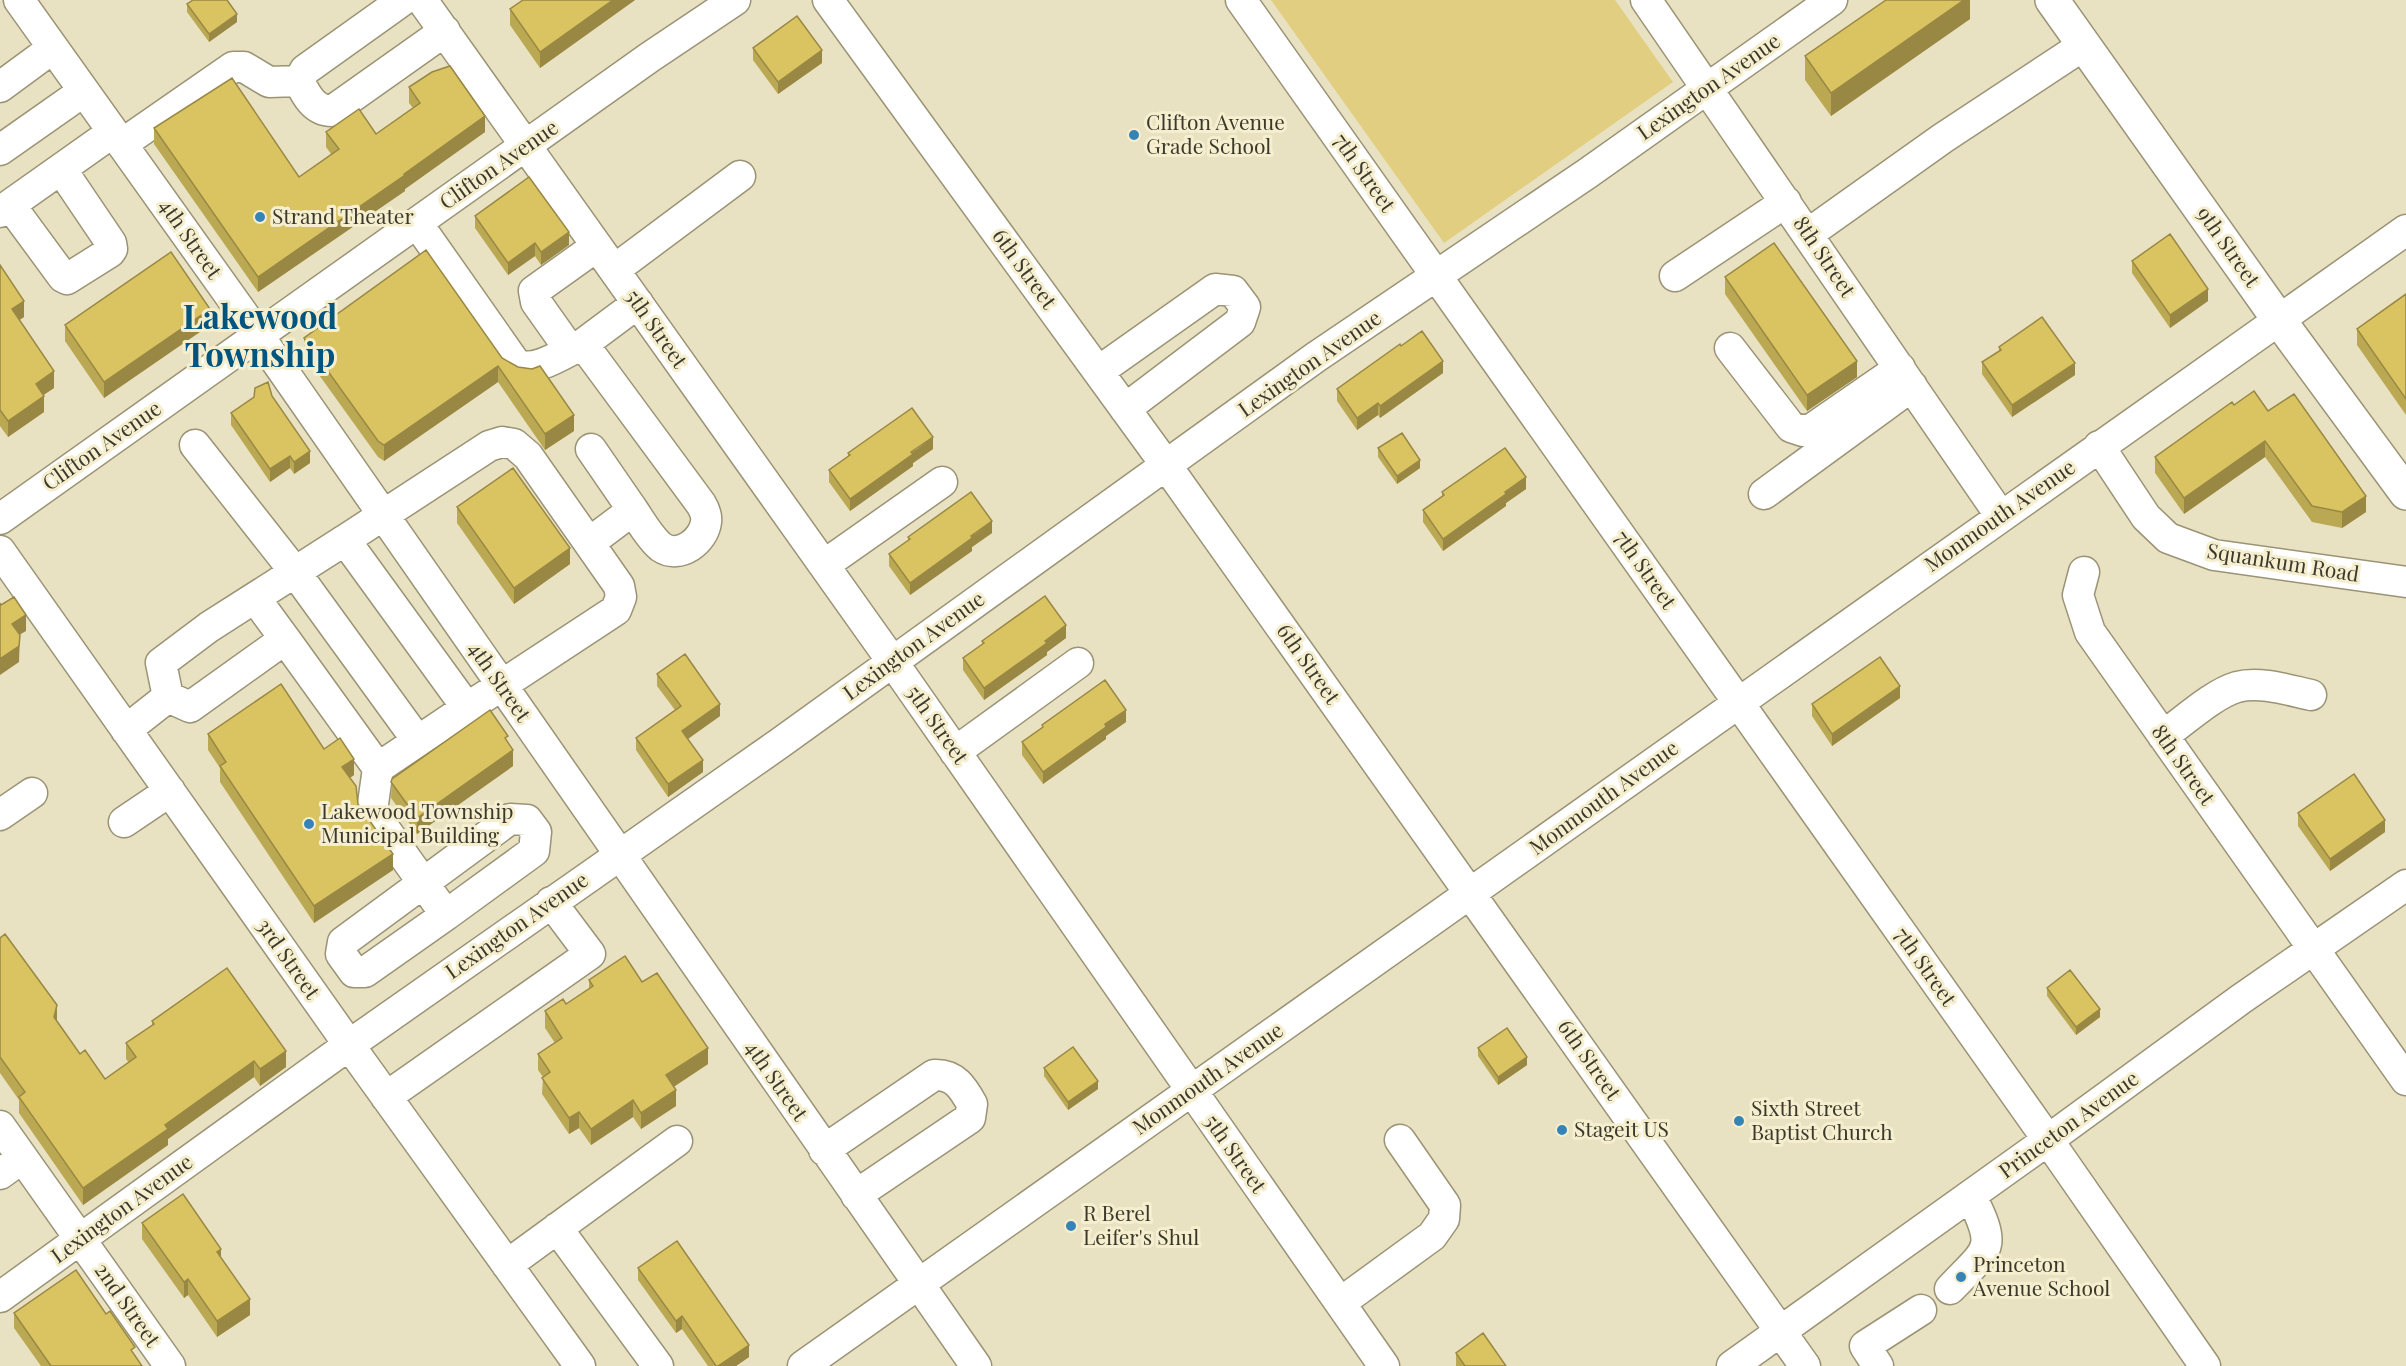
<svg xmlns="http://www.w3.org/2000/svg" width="2406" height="1366" font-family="'Playfair Display',serif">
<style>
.green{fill:#e1ce81}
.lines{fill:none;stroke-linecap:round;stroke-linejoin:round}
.minor-casing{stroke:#9a9375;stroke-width:33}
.major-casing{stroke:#9a9375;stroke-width:36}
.minor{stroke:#fff;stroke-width:30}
.major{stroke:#fff;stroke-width:33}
.wall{fill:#bba853}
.shaded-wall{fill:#984}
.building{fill:#dac361;stroke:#984;stroke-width:1.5}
.poi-dot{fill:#3684b6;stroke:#f6efcf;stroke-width:2}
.labels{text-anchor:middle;stroke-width:6;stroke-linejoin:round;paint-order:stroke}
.street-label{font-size:21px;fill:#3b382c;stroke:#f6efcf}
.poi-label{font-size:21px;fill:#3b382c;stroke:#f6efcf;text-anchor:start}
.town-label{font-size:33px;font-weight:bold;fill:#005580;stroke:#f6efcf}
</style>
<rect width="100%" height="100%" fill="#e9e2c2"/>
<path class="green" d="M1271 0H1615L1673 82 1444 243Z"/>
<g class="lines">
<g class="minor-casing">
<path id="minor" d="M19 0 258 335 976 1366
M403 0 305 70 299 81C306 95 314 111 332 111L445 31
M422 0 892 661 1384 1366
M828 0 1166 465 1805 1366
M1241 0 2048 1140 2205 1366
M1646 0 2000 515
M0 87 53 48
M122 144 233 67H244L269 82 299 81
M0 150 84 91
M10 205 63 277 67 279 110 252 112 249 111 243 61 169
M0 212 113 132
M417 223 516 364C535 374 565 352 583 344
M1808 234 1943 138 2084 45
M614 270 740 176
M1675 276 1786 202
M1730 348 1791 427 1803 431 1813 428 1900 368
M570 350 536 302 534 291 597 246
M1099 371 1215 289 1233 291 1245 307 1240 322 1125 409
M502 442 514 444 528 456 619 586 621 597 616 610 467 708 345 540 489 446Z
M195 445 295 572 417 740
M2099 446 2146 517 2168 538 2214 555 2406 582
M1764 494 1912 386
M633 510C641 522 650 538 661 547 680 560 704 540 706 522 707 516 704 509 701 504L583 344 638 303
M0 519 650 57 735 0
M589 543 633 510 591 449
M0 551 349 1045 580 1366
M824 565 942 482
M2084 572 2078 595 2090 632 2406 1080
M255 598 285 639
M168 697 190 707 285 639 378 768 372 811 446 915 534 851 536 832 527 820 510 819 343 942 341 954 354 972H365L446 915
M168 697 161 663 209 627 345 540
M126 730 168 697
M2163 736C2183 722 2213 694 2237 687 2260 681 2288 690 2311 695
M955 752 1078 663
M378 768 467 708
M0 815 32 793
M124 822 170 791
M386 1097 590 954 551 902
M0 1126 170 1366
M824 1150 934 1075C955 1074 963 1088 972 1104L970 1118 856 1195
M0 1174 22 1158
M557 1228 658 1366
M507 1265 677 1141
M1950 1289C1989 1248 1998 1250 1971 1196
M0 1297 349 1045 780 743 1316 357 1588 173 1832 0
M1340 1303 1432 1236 1444 1219 1445 1205 1400 1140
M803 1366 2406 230
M1732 1366 2048 1140 2241 999 2406 885
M1878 1366 1865 1346 1921 1310"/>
</g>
<g class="major-casing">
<path id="major" d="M2052 0 2279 320 2406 493"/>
</g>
<use href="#minor" class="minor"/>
<use href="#major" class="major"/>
</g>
<path class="wall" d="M635 0 540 68 510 25V9Z
M1970 0V19L1831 116 1805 80V56Z
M187 4 237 22 209 42 187 12Z
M753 48 822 63 778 94 753 60Z
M409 87 485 132 405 189V191L258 292 154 144V128L299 177 331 154 326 147V132L376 134 413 108 409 103Z
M475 216 569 245 541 265 535 256 508 275 475 228Z
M2132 261 2208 301 2170 328 2132 273Z
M0 265 24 317 19 320 54 388 43 395 44 412 8 437 0 426Z
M1725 277 1857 377 1807 411 1725 294Z
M2406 294V415L2357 345V329Z
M65 325H210L104 398 65 341Z
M304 338 502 358 574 431 545 450 498 382 384 461 378 457 304 354Z
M1401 346 1443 373 1380 418 1378 415 1357 430 1337 401V389Z
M1999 347 2075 375 2012 417 1982 374V362L1999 351Z
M272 396 310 463 294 474 290 468 270 482 231 425V413Z
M2234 405 2268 411 2366 512 2342 528 2312 522 2265 457 2184 514 2155 473V457Z
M1378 448 1420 468 1397 484 1378 457Z
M933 449 913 463V466L850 511 829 482V470L848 456V453Z
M1526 489 1506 503V506L1443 551 1423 522V510L1442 496V492Z
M457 507 570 564 514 604 457 523Z
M992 533 972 547V551L910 595 889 566V554L908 540V537Z
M1066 638 1047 652V655L984 700 963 670V658L982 645V641Z
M657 674 720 716 688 739 703 772 668 797 636 750V738L675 710 657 686Z
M1900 698 1832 746 1812 716V704Z
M1126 722 1106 736V739L1043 784 1022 755V742L1042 728V725Z
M208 734 324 749 354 775 350 778 358 804 393 870 314 923 220 782V768L208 750Z
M508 743 513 766 417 834 391 798 392 779Z
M2298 813 2385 832 2330 871 2298 826Z
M0 938 80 1054 105 1079 129 1063 126 1059V1043L152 1025V1021L286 1067 260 1086 254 1077 168 1139V1145L83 1205 19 1113V1100L0 1073Z
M589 980 642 982 708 1064 673 1087 676 1106 641 1129 633 1117 591 1145 579 1128 569 1134 542 1094 543 1077 538 1070V1054L555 1043 545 1028V1011L566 1004 589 989Z
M2047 988 2100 1017 2076 1035 2047 996Z
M1478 1048 1527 1065 1498 1085 1478 1056Z
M1044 1068 1098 1089 1068 1110 1044 1076Z
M142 1223 221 1259 250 1315 217 1337 188 1295 184 1298 142 1239Z
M638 1268 749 1357 736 1366H708L682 1329 676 1333 638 1280Z
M14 1313 135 1355 142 1366H41L14 1328Z
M1456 1353 1506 1366H1456Z"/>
<path class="shaded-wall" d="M613 0H635L540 68V52Z
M1964 0H1970V19L1831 116V93Z
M237 14V22L209 42V34Z
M822 50V63L778 94V82Z
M485 116V132L405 189V191L258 292V277Z
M569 232V245L541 265V252Z
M535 243V256L508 275V263Z
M2208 289V301L2170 328V315Z
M24 301V317L12 325V309Z
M210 309V325L104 398V382Z
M1443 361V373L1380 418V406Z
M1857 361V377L1807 411V395Z
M2075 363V375L2012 417V405Z
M498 366V382L384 461V445Z
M54 371V388L36 400V384Z
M44 396V412L8 437V421Z
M1378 403V415L1357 430V418Z
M574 415V431L545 450V434Z
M933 437V449L913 463V466L850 511V499Z
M2265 441V457L2184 514V498Z
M310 451V463L294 474V462Z
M290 456V468L270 482V469Z
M1420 460V468L1397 484V476Z
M1526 477V489L1506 503V506L1443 551V539Z
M2366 496V512L2342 528V512Z
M992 521V533L972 547V551L910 595V583Z
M570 548V564L514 604V588Z
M26 615V631L12 639V624Z
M1066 625V638L1047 652V655L984 700V688Z
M20 635 19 662 0 675V659Z
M1900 686V698L1832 746V734Z
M720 704V716L682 743V731Z
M1126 710V722L1106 736V739L1043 784V772L1105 724Z
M513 750V766L417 834V818Z
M354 759V775L342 783V767Z
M703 760V772L668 797V784Z
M2385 820V832L2330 871V859Z
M393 854V870L314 923V906Z
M57 1005V1021L54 1033V1017Z
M2100 1009V1017L2076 1035V1027Z
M708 1048V1064L666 1092V1075Z
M286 1051V1067L260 1086V1069Z
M1527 1057V1065L1498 1085V1077Z
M254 1061V1077L168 1139V1145L83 1205V1188L165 1125Z
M1098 1081V1089L1068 1110V1102Z
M676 1090V1106L641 1129V1113Z
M633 1100V1117L591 1145V1129Z
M579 1112V1128L569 1134V1118Z
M221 1249V1265L217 1252Z
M188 1279V1295L184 1298V1282Z
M250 1299V1315L217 1337V1321Z
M682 1316V1329L676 1333V1321Z
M749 1345V1357L736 1366H718Z"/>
<path class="building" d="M193 0H227L237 14 209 34 187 4Z
M523 0H613L540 52 510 9Z
M1886 0H1964L1831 93 1805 56Z
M797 16 822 50 778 82 753 48Z
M450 66 485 116 404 174 405 175 258 277 154 128 232 78 299 177 339 149 326 132 359 109 376 134 420 103 409 87 432 72Z
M529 177 569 232 541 252 535 243 508 263 475 216Z
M2170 234 2208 289 2170 315 2132 261Z
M1774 243 1857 361 1807 395 1725 277Z
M426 250 502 358 518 367 532 369 540 366 574 415 545 434 498 366 384 445 378 441 304 338Z
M171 252 210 309 104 382 65 325Z
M0 265 24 301 12 309 54 371 36 384 44 396 8 421 0 410Z
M2406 294V399L2357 329Z
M2042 317 2075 363 2012 405 1982 362 2001 350 1999 347Z
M1422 331 1443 361 1380 406 1378 403 1357 418 1337 389 1400 344 1401 346Z
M268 382 272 396 310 451 294 462 290 456 270 469 231 413 254 397 255 388Z
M2254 391 2268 411 2294 394 2366 496 2342 512 2312 506 2265 441 2184 498 2155 457 2232 402 2234 405Z
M912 408 933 437 911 452 913 454 850 499 829 470 850 455 848 453Z
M1402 433 1420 460 1397 476 1378 448Z
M1505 448 1526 477 1505 492 1506 494 1443 539 1423 510 1444 495 1442 492Z
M513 468 570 548 514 588 457 507Z
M971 492 992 521 971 536 972 538 910 583 889 554 910 539 908 537Z
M1045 596 1066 625 1045 641 1047 643 984 688 963 658 984 643 982 641Z
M14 597 26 615 12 624 20 635 19 646 0 659V603L1 605Z
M685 654 720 704 682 731 703 760 668 784 636 738 681 706 657 674Z
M1880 657 1900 686 1832 734 1812 704Z
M1105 680 1126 710 1105 724 1106 727 1043 772 1022 742 1043 727 1042 725Z
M281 684 324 749 340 738 354 759 342 767 356 786 358 804 393 854 314 906 220 766 226 762 208 734Z
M490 710 508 736 505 738 513 750 417 818 391 782 392 779Z
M2354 774 2385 820 2330 859 2298 813Z
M5 934 57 1005 54 1017 80 1054 85 1050 105 1079 136 1057 126 1043 154 1024 152 1021 227 968 286 1051 260 1069 254 1061 165 1125 168 1129 83 1188 19 1097 25 1092 0 1057V938Z
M625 956 642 982 657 973 708 1048 666 1075 676 1090 641 1113 633 1100 591 1129 579 1112 569 1118 542 1078 550 1072 538 1054 562 1038 545 1011 563 999 566 1004 593 986 589 980Z
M2070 970 2100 1009 2076 1027 2047 988Z
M1507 1028 1527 1057 1498 1077 1478 1048Z
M1073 1047 1098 1081 1068 1102 1044 1068Z
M183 1194 221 1249 217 1252 250 1299 217 1321 188 1279 184 1282 142 1223Z
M677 1241 749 1345 718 1366H716L682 1316 676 1321 638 1268Z
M76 1270 106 1314 110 1311 135 1347 131 1350 142 1366H51L14 1313Z
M1483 1333 1506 1366H1465L1456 1353Z"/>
<g class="poi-dot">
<circle cx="1134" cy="135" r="6"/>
<circle cx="260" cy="217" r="6"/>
<circle cx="309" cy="824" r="6"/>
<circle cx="1739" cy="1121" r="6"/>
<circle cx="1562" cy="1130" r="6"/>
<circle cx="1071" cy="1226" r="6"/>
<circle cx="1961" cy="1277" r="6"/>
</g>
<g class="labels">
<g class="street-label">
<text transform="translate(1709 87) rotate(-35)" y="7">Lexington Avenue</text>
<text transform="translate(499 165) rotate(-35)" y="7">Clifton Avenue</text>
<text transform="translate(1364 173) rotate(55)" y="7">7th Street</text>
<text transform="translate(190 239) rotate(55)" y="7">4th Street</text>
<text transform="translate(2228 247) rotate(55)" y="7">9th Street</text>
<text transform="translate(1824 257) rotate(56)" y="7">8th Street</text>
<text transform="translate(1024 269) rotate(54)" y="7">6th Street</text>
<text transform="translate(656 329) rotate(55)" y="7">5th Street</text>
<text transform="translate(1310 364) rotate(-35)" y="7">Lexington Avenue</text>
<text transform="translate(102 446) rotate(-35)" y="7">Clifton Avenue</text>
<text transform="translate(2000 516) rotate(-35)" y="7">Monmouth Avenue</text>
<text transform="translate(2283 563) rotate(9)" y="7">Squankum Road</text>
<text transform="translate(1645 570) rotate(55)" y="7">7th Street</text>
<text transform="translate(914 646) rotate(-36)" y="7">Lexington Avenue</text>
<text transform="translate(1308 664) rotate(55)" y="7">6th Street</text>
<text transform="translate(499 682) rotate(55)" y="7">4th Street</text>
<text transform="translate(937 725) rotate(55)" y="7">5th Street</text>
<text transform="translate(2183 765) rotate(55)" y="7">8th Street</text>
<text transform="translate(1604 798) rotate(-36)" y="7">Monmouth Avenue</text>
<text transform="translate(517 926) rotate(-35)" y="7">Lexington Avenue</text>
<text transform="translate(288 959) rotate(55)" y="7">3rd Street</text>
<text transform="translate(1925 967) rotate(55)" y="7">7th Street</text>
<text transform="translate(1589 1060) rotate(55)" y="7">6th Street</text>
<text transform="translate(1208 1079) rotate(-35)" y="7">Monmouth Avenue</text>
<text transform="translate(776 1081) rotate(55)" y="7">4th Street</text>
<text transform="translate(2069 1125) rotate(-36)" y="7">Princeton Avenue</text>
<text transform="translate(1235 1154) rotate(55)" y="7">5th Street</text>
<text transform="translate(122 1209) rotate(-36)" y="7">Lexington Avenue</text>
<text transform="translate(127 1305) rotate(55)" y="7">2nd Street</text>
</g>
<g class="poi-label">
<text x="1146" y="130">Clifton Avenue<tspan x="1146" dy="24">Grade School</tspan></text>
<text x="272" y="224">Strand Theater</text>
<text x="321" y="819">Lakewood Township<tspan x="321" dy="24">Municipal Building</tspan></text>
<text x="1751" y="1116">Sixth Street<tspan x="1751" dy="24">Baptist Church</tspan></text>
<text x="1574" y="1137">Stageit US</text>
<text x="1083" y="1221">R Berel<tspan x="1083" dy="24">Leifer's Shul</tspan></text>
<text x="1973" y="1272">Princeton<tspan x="1973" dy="24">Avenue School</tspan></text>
</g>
<g class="town-label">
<text x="260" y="329">Lakewood<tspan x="260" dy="38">Township</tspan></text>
</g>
</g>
</svg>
